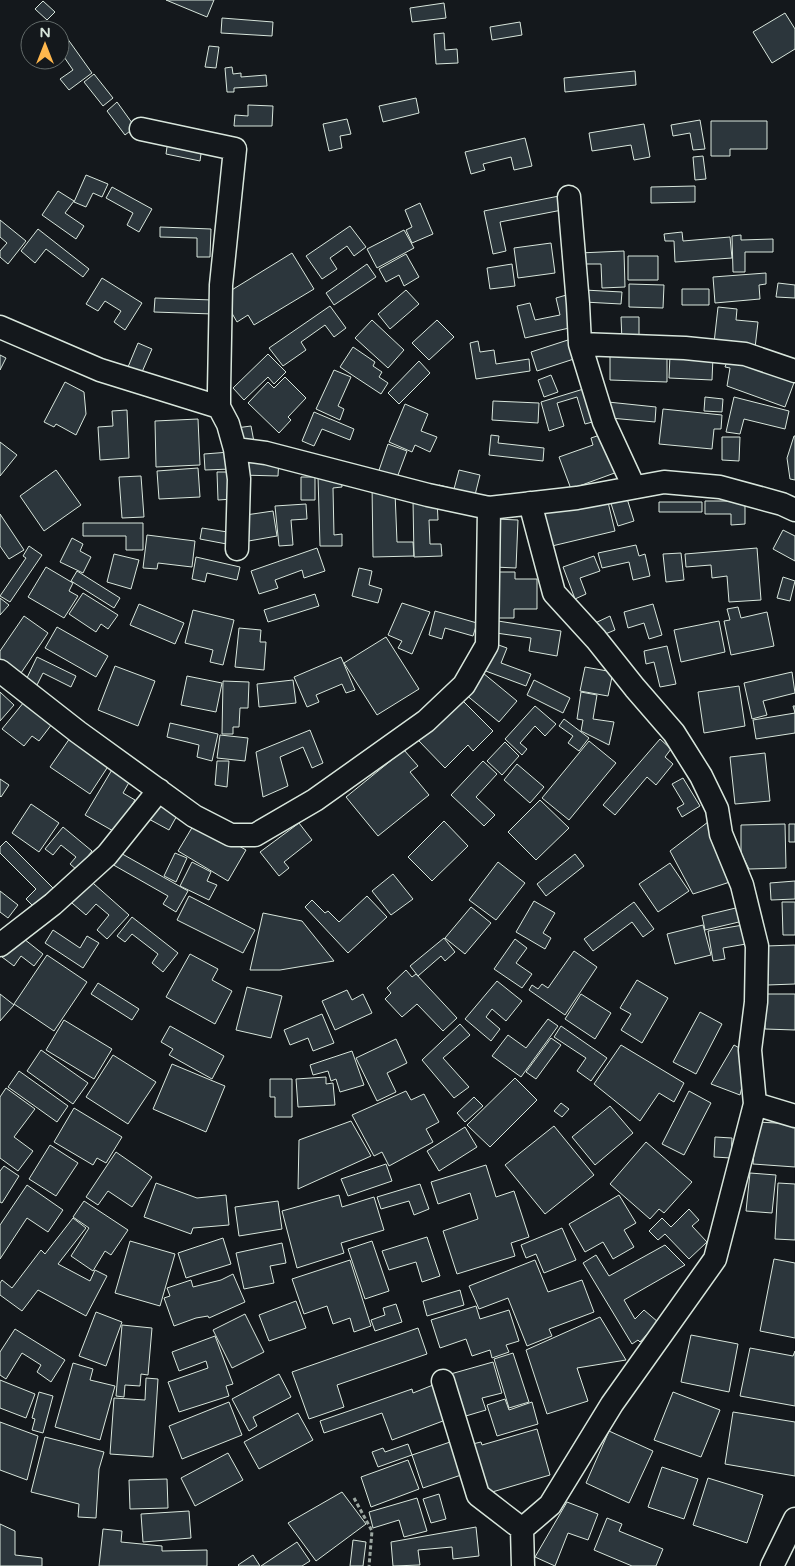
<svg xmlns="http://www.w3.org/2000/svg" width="795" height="1566" font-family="'Varela Round',sans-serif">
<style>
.building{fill:#2c363c;stroke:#d8e6dc}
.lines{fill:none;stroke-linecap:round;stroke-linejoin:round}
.street-casing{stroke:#d8e6dc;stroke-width:25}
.path{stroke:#9da8a2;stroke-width:3;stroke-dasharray:4 2.5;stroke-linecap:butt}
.street{stroke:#14181c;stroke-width:22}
</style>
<rect width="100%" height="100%" fill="#14181c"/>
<path class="building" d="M166 0H214L207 17Z
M43 1 55 12 47 20 35 9Z
M444 3 446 18 412 22 410 8Z
M785 13 795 29V49L772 63 753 32Z
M222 18 273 22 272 36 221 33Z
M520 22 522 35 492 40 490 27Z
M444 33 445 50 457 49 458 63 436 64 434 34Z
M67 38 92 73 69 90 60 79 73 70 60 51V43Z
M209 46 219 47 216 68 205 67Z
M232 67 233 74 241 73V77L266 75 267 86 234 88V92H227L225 68Z
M635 71 636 85 565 92 564 78Z
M94 74 113 98 103 106 84 82Z
M416 98 419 113 383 122 379 106Z
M117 102 135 127 125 135 107 111Z
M248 105 273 106 272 126H234L235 115 248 116Z
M347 119 351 134 340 136 342 148 329 151 323 124Z
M700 120 705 149 693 150 690 133 673 136 671 125Z
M711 121H767V149H730V156H711Z
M644 124 650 157 634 160 631 145 592 151 589 133Z
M525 138 532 166 514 170 511 157 483 164 485 170 471 174 465 152Z
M168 140 202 147 200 161 166 154Z
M703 156 706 179 695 180 693 157Z
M86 175 108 184 102 197 93 193 86 207 74 202Z
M695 186V202L651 203V187Z
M112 187 152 209 139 232 127 225 133 213 106 198Z
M58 191 74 201 65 213 84 226 76 239 42 215Z
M559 196 562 210 500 222 506 251 493 254 484 211Z
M420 203 433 234 412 243 406 230 412 227 405 210Z
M0 220 26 241 8 264 0 257V251L7 243 0 237Z
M350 226 366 247 354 256 347 246 330 258 337 269 322 279 306 256Z
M160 227 211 229 210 257H197V238L160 237Z
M38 229 89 269 83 277 46 249 35 263 21 251Z
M404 230 414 248 377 268 367 249Z
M682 232 683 241 730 237 732 258 675 262 674 241H665L664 234Z
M741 235V240L773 239V252H745V272H733L732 236Z
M551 243 555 273 518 278 514 248Z
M624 251 625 287 602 288 601 264H579V253Z
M292 253 314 289 254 325 248 315 237 322 222 296Z
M406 254 419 277 404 286 399 275 386 282 379 269Z
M628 256H658V280H628Z
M367 264 376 277 334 305 326 293Z
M512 264 515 286 490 289 487 268Z
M766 273V284L759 285 760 299 715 303 713 277Z
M102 278 142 303 125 330 114 322 121 311 105 301 98 311 86 304Z
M778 283 795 285V298L776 297Z
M629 284 664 285 663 308 629 307Z
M682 289H709V305H682Z
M406 290 419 304 390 329 378 314Z
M584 290 622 292 621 304 584 302Z
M570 294 578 326 525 338 517 306 530 303 535 320 560 315 556 298Z
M155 298 213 300V314L154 312Z
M330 306 346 328 334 337 325 325 301 342 306 350 283 366 269 348Z
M718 307 737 309 736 320 758 322 755 348 714 343Z
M621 317H639V341H622Z
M372 320 404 350 388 368 355 338Z
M437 320 454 337 429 360 412 343Z
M574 338 580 357 537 371 531 352Z
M478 341 480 352 494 350 496 364 529 359 530 371 476 379 470 343Z
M138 343 152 349 142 372 128 367Z
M353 347 375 362 373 366 382 372 379 377 388 383 381 394 340 367Z
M268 354 286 372 274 384 268 377 244 400 233 388Z
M610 354 667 355V382L610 380Z
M0 355 6 358 0 370Z
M670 355 713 357 712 380 669 378Z
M729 356 795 380 785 407 727 386 730 368 725 367Z
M419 361 430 373 399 404 388 393Z
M334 370 351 377 338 406 344 409 340 420 316 409Z
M551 375 558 392 544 397 538 380Z
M285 377 306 398 288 417 291 420 279 433 248 403 268 382 274 388Z
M65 382 84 392 86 414 76 435 56 424 54 427 44 422Z
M590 387 600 420 585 424 577 397 557 403 564 426 549 431 541 402Z
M705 397 723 399 722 412 704 411Z
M734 397 789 411 785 429 744 419 740 434 726 432Z
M493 401 539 403 538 423 492 420Z
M608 402 656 407 655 422 610 418Z
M405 404 428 414 421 431 437 437 430 452 415 445 412 452 389 442Z
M663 409 722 415 721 429H714L712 449 659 444Z
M127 410 129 458 100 460 98 427 113 426 112 411Z
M314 412 354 429 350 440 322 429 314 446 302 441Z
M198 419 200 465 156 467 155 421Z
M251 426 254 442 239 444 236 428Z
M606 433 620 471 571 489 559 457 593 445 591 438Z
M491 435 499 436 498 443 544 448 543 461 489 455Z
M794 436H795V480L790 479 787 458Z
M722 437H740L739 461 722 460Z
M0 442 17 455 0 476Z
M388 444 407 451 395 483 377 476Z
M230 452 231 469 205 470 204 454Z
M241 457 279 458 278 476 240 475Z
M198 468 200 497 159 499 157 471Z
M56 470 81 505 44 531 20 496Z
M459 470 480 475 473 503 437 495 439 485 454 489Z
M217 472H232L233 499 218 500Z
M341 475 342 487 333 488 334 535 342 534V546H320L318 476Z
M141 476 144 517 122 518 119 477Z
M301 477H315V500H301Z
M372 484 395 492 397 542H413L414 556 373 557Z
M625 492 634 521 618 526 609 497Z
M607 498 615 531 552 546 544 513Z
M437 499 438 520H429L430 544H441L442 556 414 557 413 500Z
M705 501H745V524L731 525V514H705Z
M659 502H702V512H659Z
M306 504 307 519 291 520 293 545 279 546 275 506Z
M273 511 277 536 243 542 239 516Z
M0 514 24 550 9 559 0 546Z
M496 519 518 520 516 568 494 567Z
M83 523H143V550H126V536H83Z
M202 528 234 533 232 545 200 539Z
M783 530 795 536V561L773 549Z
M147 535 195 541 192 567 158 563 157 569 143 568Z
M72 538 83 544 80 551 91 557 83 573 60 562Z
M636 545 639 556 645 554 650 576 633 580 629 562 602 568 598 553Z
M29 546 42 555 10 602 0 596 26 558 23 556Z
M317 548 325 571 304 578 302 570 275 580 278 588 259 594 251 571Z
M757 548 761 600 729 602 727 576 712 578 711 565 686 567 685 554Z
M681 553 684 580 666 582 663 554Z
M114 554 139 560 131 589 107 582Z
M594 556 600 571 580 578 586 594 575 599 563 567Z
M196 557 240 567 237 580 207 573 205 582 192 579Z
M46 567 73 583 69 591 78 596 64 618 28 597Z
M359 568 372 571 369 585 382 589 378 603 352 596Z
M77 571 120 598 114 608 71 581Z
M495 572H515V579H537V609H514V618H494Z
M783 577 795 581 790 601 777 598Z
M83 593 118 615 108 629 101 624 96 632 69 614Z
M315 594 319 606 268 622 264 610Z
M0 598 9 605 0 615Z
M402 603 430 612 412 654 398 648 402 641 388 635Z
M139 604 184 623 175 644 130 625Z
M653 604 662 635 649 639 644 623 628 628 624 612Z
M738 607 741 618 767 612 774 646 731 655 724 621 730 620 727 609Z
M193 610 234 620 223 665 210 662 213 650 185 643Z
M435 611 477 623 473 636 445 628 442 639 429 635Z
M24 616 48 633 19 676 0 663V651Z
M610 616 615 630 598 637 593 624Z
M498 621 561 631 557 656 529 651 531 638 496 633Z
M719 621 725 652 681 662 674 630Z
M57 627 108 656 96 677 45 648Z
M239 628 261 630 260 642H266L264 670 235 667Z
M386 637 419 689 377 715 344 663Z
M493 643 507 648 501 663 531 674 526 686 483 670Z
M667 646 676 684 660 687 654 662 646 664 644 651Z
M37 657 76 676 71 687 43 673 36 687 25 682Z
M341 657 355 690 346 693 342 684 316 695 319 702 307 707 294 677Z
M115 666 155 681 138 726 98 710Z
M585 667 613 672 608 696 580 691Z
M792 672 795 693 763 701 767 715 752 719 744 683Z
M483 673 517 701 499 722 465 694Z
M187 676 222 683 216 712 181 705Z
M293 680 296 703 259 707 257 684Z
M534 680 570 698 563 713 527 695Z
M223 681 249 682 248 708H240L239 727H233V734H222Z
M739 686 745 726 704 733 698 692Z
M0 692 14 705 0 721Z
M581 692 597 695 593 719 614 722 609 745 581 731 583 720 577 719Z
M461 699 493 731 473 751 468 745 445 768 419 741Z
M24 702 52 724 39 741 32 736 24 746 2 729Z
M535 706 556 724 545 736 535 726 520 743 527 749 522 755 505 739Z
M793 706H795V733L756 739 753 720 795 713Z
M564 719 589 738 579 751 568 743 573 736 559 726Z
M170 723 218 734 212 761 197 757 199 745 167 737Z
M310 730 323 763 312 768 303 747 280 757 288 786 263 797 256 752Z
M220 735 248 738 245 761 217 758Z
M70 738 109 765 90 794 50 767Z
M660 739 671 749 665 757 673 764 656 785 647 777 615 815 603 805Z
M589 741 616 763 569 820 542 798Z
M505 742 519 756 502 775 487 761Z
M404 750 418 766 410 772 429 795 378 836 346 797Z
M765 753 770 801 735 804 730 757Z
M217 761H229L227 787 215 785Z
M483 761 497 774 476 797 495 815 484 826 451 795Z
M517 764 544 787 530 803 504 780Z
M113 768 131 779 123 793 135 800 115 832 85 815Z
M683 778 700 806 682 817 677 808 684 804 672 784Z
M0 779 9 785 1 797 0 796Z
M157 799 179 812 169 830 147 818Z
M540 800 569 828 536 860 508 832Z
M31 804 59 823 39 852 12 833Z
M196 821 246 850 228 881 178 851Z
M444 821 468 846 432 881 408 857Z
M708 822 733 881 693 894 670 851Z
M299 823 312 840 284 862 289 868 279 876 260 852Z
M785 824 786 868 749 869 741 853V825Z
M789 824H795V842H789Z
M63 827 92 851 77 870 70 864 76 857 61 845 53 855 45 849Z
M6 841 56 891 37 910 26 899 36 889 0 853V847Z
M117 851 188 891 176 912 163 904 168 896 110 863Z
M175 853 187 858 176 882 164 876Z
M575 854 584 866 546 896 537 884Z
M192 862 211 872 207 881 217 885 209 900 180 886Z
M498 862 525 883 496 920 469 900Z
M670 863 689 891 658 912 639 884Z
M393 874 413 899 391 915 372 891Z
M85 876 129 915 107 939 97 930 109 915 96 904 86 915 66 898Z
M795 881V899L771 900 770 883Z
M0 891 18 905 8 918 0 912Z
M189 896 255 930 243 953 177 920Z
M367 896 387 917 348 953 305 907 312 900 325 913 328 911 339 922Z
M534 901 555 913 543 933 551 938 545 949 516 932Z
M634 902 654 929 643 937 632 922 593 951 584 939Z
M782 902H795V935H783Z
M471 907 491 923 465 954 445 938Z
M740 907 743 921 705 930 702 916Z
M263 913 302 921 334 961 280 970H250Z
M132 917 178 953 163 972 152 963 158 954 132 934 125 942 117 936Z
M703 925 711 955 675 964 667 934Z
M743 925 746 944 723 948 725 959 713 961 708 931Z
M53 930 80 948 87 936 99 943 83 968 45 943Z
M19 935 43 954 34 966 21 956 14 966 2 957Z
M444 938 455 952 445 961 441 956 418 976 410 966Z
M515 939 527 948 516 963 532 974 522 988 494 969Z
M795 945V984L767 985 766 946Z
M574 951 597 967 565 1015 529 990 532 985 538 989 542 984 548 988Z
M190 954 218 969 212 980 232 991 215 1024 166 997Z
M47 955 87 982 54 1031 14 1004Z
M406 970 412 977 416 974 457 1018 443 1031 417 1004 402 1017 385 999 391 993 387 988Z
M637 980 668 998 642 1043 621 1030 631 1014 620 1008Z
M497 981 522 1001 506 1021 492 1009 486 1017 500 1029 491 1041 465 1019Z
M98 983 139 1009 132 1020 91 994Z
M247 987 282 996 271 1038 236 1030Z
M347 990 352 1000 363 994 372 1013 335 1030 322 1001Z
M0 994 14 1005 0 1021Z
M581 994 611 1013 595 1039 565 1019Z
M765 994H795V1030L765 1029Z
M700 1012 722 1024 696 1074 673 1062Z
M322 1014 334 1043 313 1051 308 1038 290 1045 284 1030Z
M548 1019 558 1026 521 1077 492 1056 508 1035 526 1048Z
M64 1020 112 1049 94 1079 46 1050Z
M460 1024 470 1035 443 1058 469 1087 454 1098 422 1060Z
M170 1026 224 1056 212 1079 169 1055 173 1049 161 1042Z
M561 1026 607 1058 591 1081 577 1071 586 1058 554 1037Z
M551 1038 561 1045 536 1079 526 1072Z
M396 1039 407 1063 387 1073 396 1092 377 1101 356 1058Z
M621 1045 684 1083 674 1102 659 1093 640 1121 594 1084Z
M734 1045 750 1054 740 1095 711 1084Z
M41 1050 88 1083 73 1104 27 1071Z
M352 1051 364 1085 340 1092 336 1079 331 1081 328 1071 313 1075 310 1065Z
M113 1055 156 1082 128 1124 86 1097Z
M172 1064 225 1086 206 1132 153 1109Z
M19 1071 68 1106 57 1122 8 1087Z
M326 1077V1084L333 1083 335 1105 298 1107 296 1079Z
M515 1078 537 1100 490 1147 467 1125Z
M270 1079H292V1117H275V1097H270Z
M6 1088 35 1109 14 1137 33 1151 18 1171 0 1158V1097Z
M406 1091 411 1100 424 1094 439 1122 426 1129 433 1142 389 1166 382 1152 374 1156 352 1115Z
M689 1091 711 1103 684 1155 662 1144Z
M474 1097 483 1106 465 1122 457 1113Z
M561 1103 569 1109 562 1117 554 1111Z
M610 1106 633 1133 595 1165 572 1137Z
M74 1108 122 1137 106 1163 97 1158 93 1165 54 1142Z
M351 1121 371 1156 298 1189 299 1140Z
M757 1122 795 1124V1167L753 1164Z
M554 1126 594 1175 545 1214 505 1165Z
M465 1127 477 1147 439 1171 427 1151Z
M715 1137 732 1138 731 1158 714 1157Z
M646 1142 692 1182 664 1213 659 1209 650 1219 610 1184Z
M50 1145 78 1163 56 1196 29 1179Z
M116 1152 152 1177 132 1207 108 1191 98 1205 86 1197Z
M386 1164 392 1181 348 1196 341 1179Z
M486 1165 496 1197 514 1191 529 1237 511 1243 515 1256 457 1274 443 1231 478 1219 470 1193 438 1204 431 1182Z
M4 1166 19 1176 2 1203 0 1202V1171Z
M750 1173 776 1175 772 1213 746 1211Z
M156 1183 197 1198 226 1195 229 1225 193 1228 191 1234 144 1217Z
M778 1183 795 1184V1240L775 1239Z
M420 1184 429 1209 414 1215 409 1201 381 1209 377 1197Z
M27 1185 63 1210 48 1232 27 1218 0 1259V1225Z
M339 1195 342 1207 374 1197 384 1230 341 1243 344 1253 297 1268 282 1211Z
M619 1195 636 1223 624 1230 634 1247 613 1259 603 1242 585 1252 569 1224Z
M84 1201 128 1230 111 1255 105 1251 93 1271 71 1256 89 1228 73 1217Z
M278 1201 282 1229 239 1236 235 1207Z
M689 1209 699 1220 692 1226 707 1242 689 1259 665 1234 658 1240 649 1231 662 1218 671 1227Z
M73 1218 86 1228 58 1264 90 1281 95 1270 107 1276 86 1316 38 1290 22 1311 0 1295V1283L2 1280 12 1288 41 1250 45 1254Z
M562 1228 576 1260 544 1273 536 1254 526 1258 521 1245Z
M427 1237 440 1276 422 1282 416 1262 389 1270 382 1251Z
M223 1238 231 1264 186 1278 178 1253Z
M130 1241 175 1254 160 1306 115 1293Z
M372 1241 389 1291 365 1299 348 1249Z
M282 1243 286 1263 270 1266 274 1283 244 1289 236 1253Z
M665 1245 685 1265 624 1300 635 1319 644 1310 658 1322 640 1342 638 1340 632 1344 583 1263 596 1255 609 1276Z
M774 1259 795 1263V1338L760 1331Z
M350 1260 371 1326 354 1332 350 1318 333 1324 327 1306 304 1314 292 1279Z
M535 1260 548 1292 582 1280 594 1312 549 1329 552 1336 527 1346 508 1298 479 1309 469 1286Z
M233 1274 245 1302 209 1318 208 1316 196 1318 174 1326 164 1298 170 1296 167 1288 191 1280 193 1287 221 1280Z
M460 1290 464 1305 427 1316 423 1301Z
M296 1301 306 1328 269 1341 259 1315Z
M396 1304 402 1322 375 1331 371 1320 385 1315 383 1308Z
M476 1306 480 1319 509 1310 519 1341 506 1345 509 1352 492 1358 490 1350 472 1356 466 1339 440 1348 431 1320Z
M96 1312 122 1322 106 1366 79 1356Z
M245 1314 264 1352 232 1368 213 1330Z
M600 1317 626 1360 577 1368 588 1401 547 1414 526 1350Z
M122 1325 152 1328 148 1375 141 1374 140 1386 125 1385 124 1397 116 1396Z
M418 1328 427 1354 337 1385 344 1407 309 1419 292 1372Z
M15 1329 65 1360 51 1382 37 1372 41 1365 22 1353 6 1379 0 1375V1352Z
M691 1335 738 1344 729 1392 681 1382Z
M215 1336 233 1384 226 1386 229 1396 179 1412 168 1382 208 1368 206 1361 179 1371 172 1352Z
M750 1348 793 1356 795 1351V1406L740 1396Z
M513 1353 529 1402 509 1408 494 1359Z
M493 1362 502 1393 482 1398 486 1410 459 1418 447 1375Z
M73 1363 93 1369 90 1380 115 1386 100 1440 55 1427Z
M279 1374 291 1397 253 1417 257 1426 249 1431 232 1399Z
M146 1378 158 1379 153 1457 110 1454 114 1398 145 1400Z
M0 1380 35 1394 26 1418 0 1408Z
M438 1383 451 1418 392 1440 382 1413 324 1433 320 1421 412 1389 413 1393Z
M39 1392 53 1396 43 1433 32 1430 35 1419 32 1418Z
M673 1392 720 1410 701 1457 654 1440Z
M505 1399 509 1410 532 1402 538 1424 497 1436 487 1405Z
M229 1402 242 1435 182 1459 169 1426Z
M733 1412 795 1422V1476L725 1464Z
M298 1413 313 1440 259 1469 244 1442Z
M0 1422 38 1436 27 1480 0 1470Z
M537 1429 550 1475 482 1495 468 1445 481 1442 482 1445Z
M609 1431 653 1451 629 1503 586 1483Z
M45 1437 104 1452 99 1469 96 1518 78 1517 79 1504 31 1492Z
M456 1440 467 1473 423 1488 412 1455Z
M408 1444 412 1455 378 1467 372 1452 383 1448 385 1452Z
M228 1453 243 1480 195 1506 181 1478Z
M408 1460 419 1489 371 1507 361 1477Z
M662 1467 698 1479 684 1519 648 1507Z
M708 1478 763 1495 747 1543 693 1525Z
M167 1479 168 1508 130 1509 129 1480Z
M342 1492 366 1524 316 1561 288 1523Z
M439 1494 446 1519 431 1523 423 1499Z
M417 1498 427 1531 404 1537 399 1520 373 1528 369 1512Z
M567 1502 598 1514 588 1540 568 1533 555 1566 535 1557Z
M189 1511 191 1538 143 1542 141 1514Z
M607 1518 622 1524 619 1531 663 1549 656 1566H632L594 1550Z
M0 1524 15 1531V1555L42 1558V1566H0Z
M476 1527 479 1556 453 1559 452 1547 418 1550 420 1565 393 1566 391 1542Z
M103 1529 122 1531 121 1542 162 1546V1551L207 1550V1566H99Z
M353 1540 366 1542 363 1566H350Z
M297 1542 310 1561 302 1566H261Z
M253 1555 260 1566H239L238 1565Z"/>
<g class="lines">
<g class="street-casing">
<path id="street" d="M141 129 235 149 221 285 219 390V407L228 424 235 449 239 479 237 549
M569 197 578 304 580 344 604 422 634 487
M0 327 100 370 219 407
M580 344 685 348 745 354 795 371
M235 449 266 453 428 495 489 508 577 498 664 482 720 487 782 504 795 510
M0 671 78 732 194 816 231 835H255L315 800 426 721 464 685 487 645 489 508
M0 945 53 904 107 855 159 790
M755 1104 795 1116
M443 1381 478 1495 522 1529
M523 1566 522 1529 550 1505 612 1404 715 1259 755 1104 750 1050 756 1002 757 946 742 885 721 834 717 809 701 776 674 733 635 688 596 639 554 593 530 503
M772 1566 795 1519"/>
</g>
<path class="path" d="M354 1498 372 1531 369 1566"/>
<use href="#street" class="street"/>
</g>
<g transform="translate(45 45)"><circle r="24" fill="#14181c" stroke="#626a69"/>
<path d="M0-4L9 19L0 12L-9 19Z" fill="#ffb74d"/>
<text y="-8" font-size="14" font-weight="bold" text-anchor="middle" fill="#d8e6dc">N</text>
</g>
</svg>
